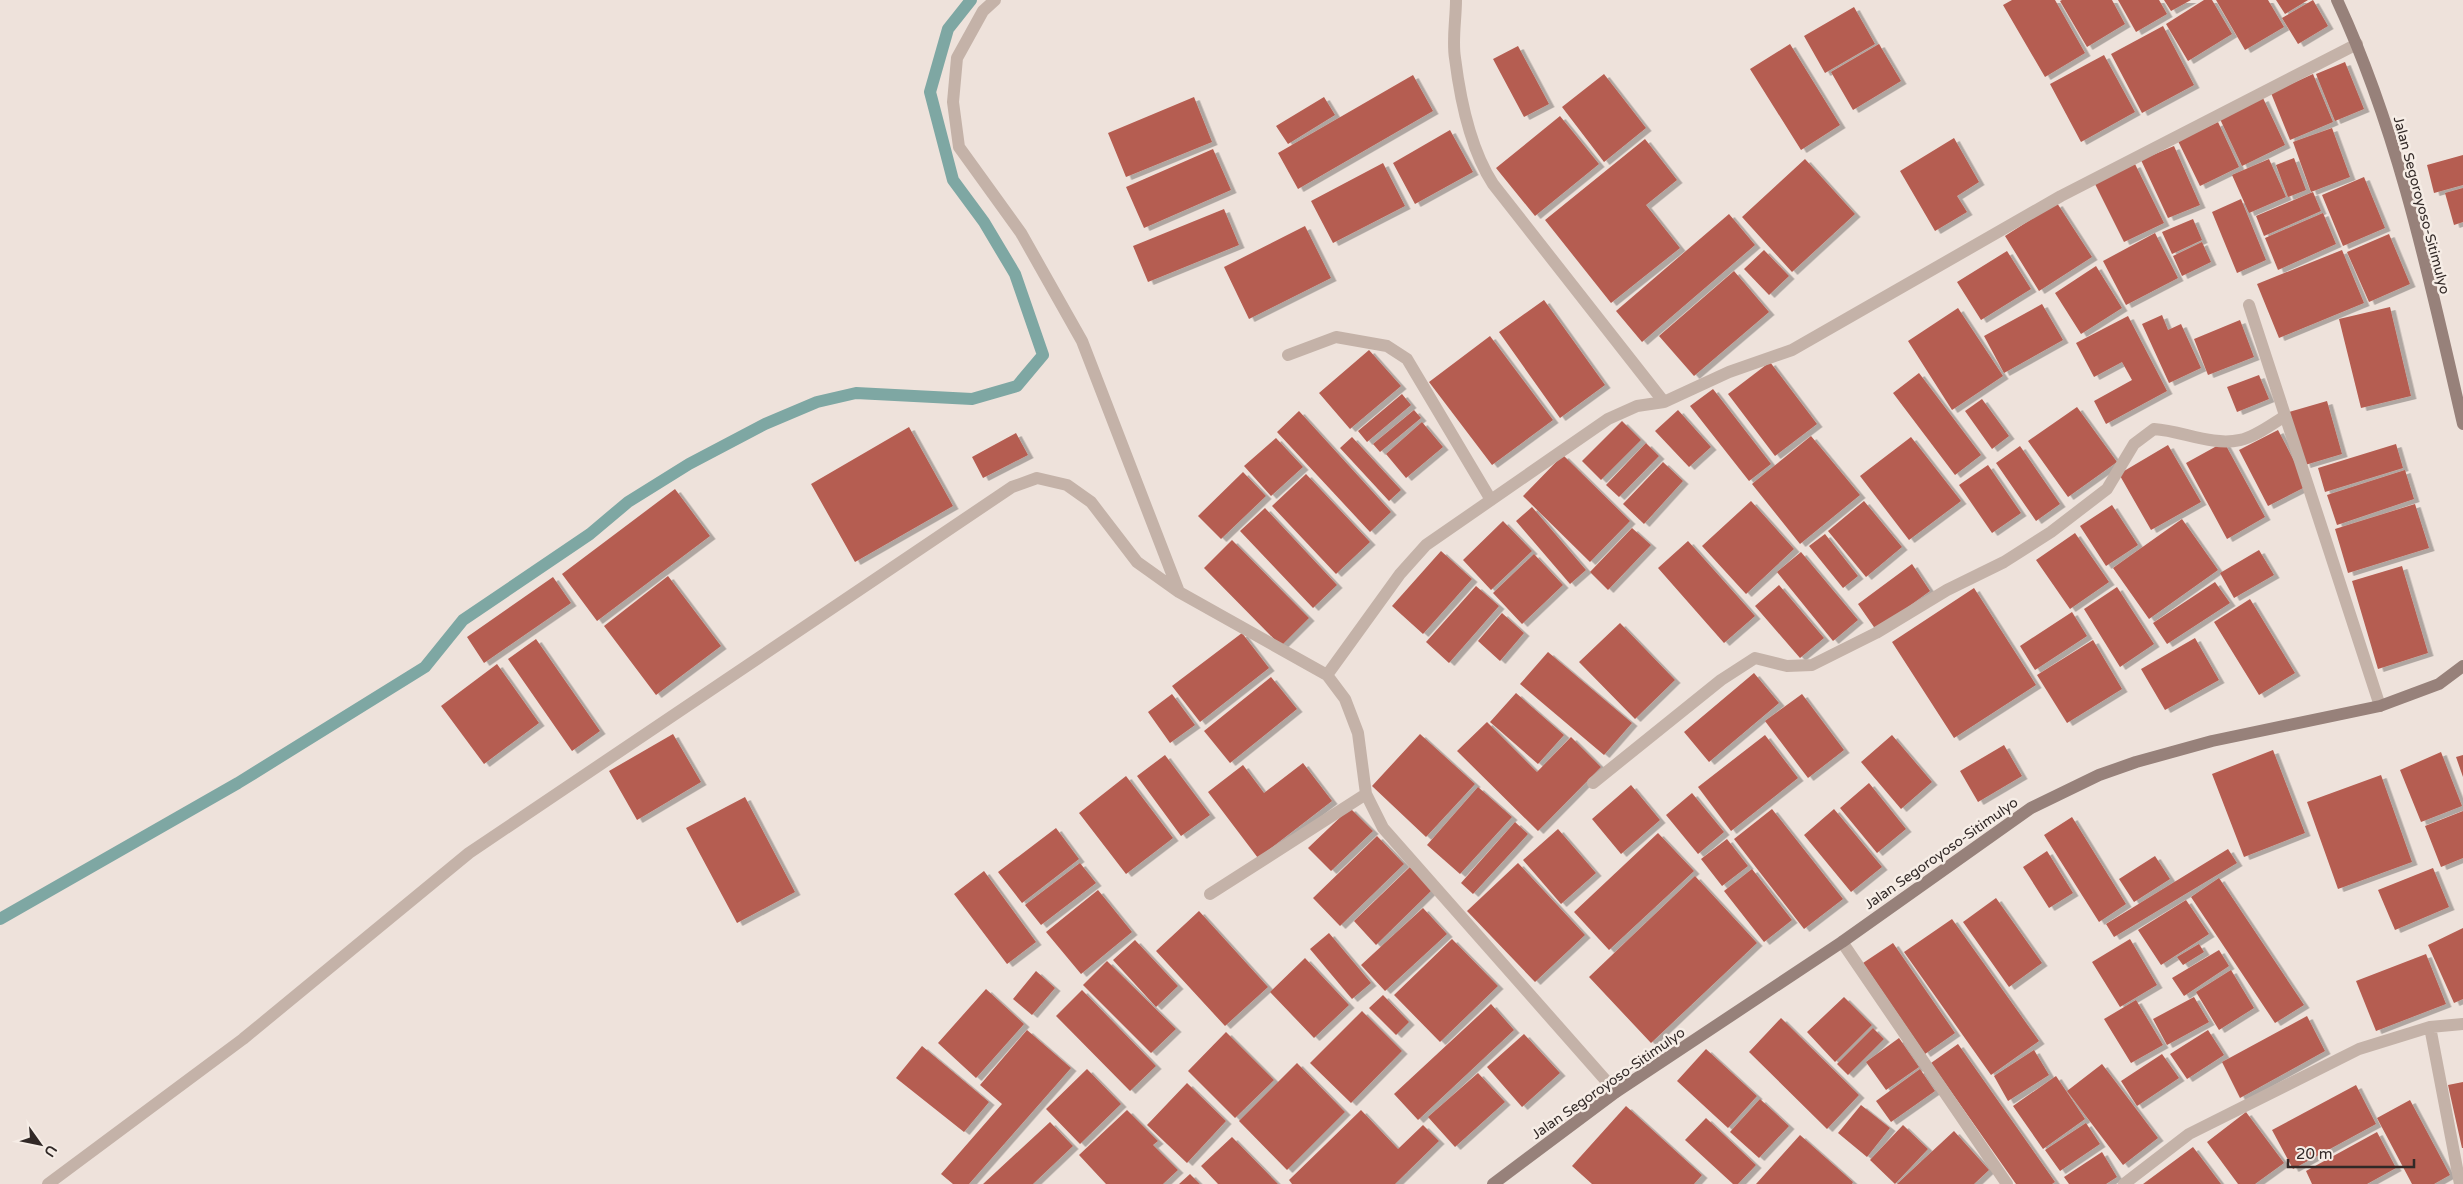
<svg xmlns="http://www.w3.org/2000/svg" width="2463" height="1184" font-family="'Varela Round',sans-serif">
<style>
.lines{fill:none;stroke-linecap:round;stroke-linejoin:round}
.stream{stroke:#7ea7a3;stroke-width:12}
.building{fill:#b55d51;filter:url(#shadow)}
.minor{stroke:#c4b2a8;stroke-width:12}
.secondary{stroke:#97817a;stroke-width:12}
.labels{text-anchor:middle;stroke-width:5;stroke-linejoin:round;paint-order:stroke}
.street-label{font-size:14px;fill:#322927;stroke:#f6ede6}
</style>
<defs>
<filter id="shadow"><feDropShadow dx="5.5" dy="3" stdDeviation="0" flood-color="#0004"/></filter>
</defs>
<rect width="100%" height="100%" fill="#eee2db"/>
<g class="lines">
<path class="stream" d="M0 919 238 783 425 667 463 620 590 534 628 502 689 464 765 424 817 402 856 393 972 399 1017 386 1043 355 1015 274 984 222 953 180 930 92 948 29 971 0"/>
</g>
<path class="building" d="M2012 0H2055L2085 53 2045 77 2003 5Z
M2062 0H2112L2125 24 2087 47 2060 1Z
M2118 0H2159L2167 14 2136 32Z
M2164 0H2191L2171 11Z
M2204 0H2212L2232 34 2188 61 2166 24Z
M2216 0H2268L2284 27 2245 50Z
M2276 0H2308L2285 14Z
M2313 0 2328 26 2298 44 2282 18Z
M1854 7 1875 44 1825 73 1804 36Z
M2163 26 2194 85 2142 113 2111 54Z
M1790 44 1840 125 1801 150 1750 69Z
M1879 44 1901 81 1853 110 1831 72Z
M1518 46 1549 104 1524 117 1493 59Z
M2104 55 2135 112 2081 142 2050 84Z
M2345 62 2364 109 2335 121 2316 74Z
M1604 74 1646 128 1604 162 1562 107Z
M2313 74 2333 122 2290 140 2271 93Z
M1413 75 1433 111 1298 189 1278 153Z
M1194 97 1212 142 1126 177 1108 133Z
M1324 97 1335 115 1288 144 1276 126Z
M2263 98 2285 145 2242 166 2220 119Z
M1560 116 1599 164 1535 216 1496 168Z
M2218 122 2239 167 2200 186 2178 141Z
M2332 128 2350 177 2311 192 2293 142Z
M1450 130 1473 172 1415 204 1393 163Z
M1954 138 1979 182 1957 196 1967 212 1935 231 1900 171Z
M1645 139 1677 180 1646 205 1680 248 1611 303 1545 220Z
M2174 146 2200 205 2168 218 2141 160Z
M1213 149 1231 190 1144 228 1126 187Z
M2463 155V185L2434 193 2427 165Z
M2294 158 2306 190 2288 197 2276 165Z
M1805 159 1855 214 1792 272 1742 217Z
M2269 159 2286 197 2249 213 2232 175Z
M1383 163 1405 206 1333 243 1311 201Z
M2135 164 2164 223 2124 242 2095 184Z
M2364 177 2385 228 2343 246 2322 195Z
M2463 188V222L2454 225 2445 193Z
M2313 192 2321 211 2264 236 2256 216Z
M2241 199 2266 260 2237 273 2212 212Z
M2057 203 2092 257 2039 291 2005 236Z
M1224 209 1239 245 1148 282 1133 246Z
M2323 213 2336 244 2278 270 2265 238Z
M1729 214 1755 245 1642 342 1616 311Z
M2193 219 2202 240 2172 254 2162 232Z
M1305 226 1331 278 1249 319 1224 267Z
M2155 233 2178 278 2126 305 2103 261Z
M2389 234 2410 284 2369 302 2347 252Z
M2202 242 2211 262 2182 276 2173 256Z
M1764 250 1789 276 1769 295 1744 269Z
M2342 250 2364 303 2279 338 2257 284Z
M2007 251 2031 289 1981 320 1957 282Z
M2096 266 2122 308 2081 334 2055 293Z
M1734 271 1769 312 1694 376 1659 336Z
M1544 300 1605 385 1560 418 1499 332Z
M2042 304 2063 340 2004 373 1984 336Z
M2390 307 2411 396 2361 408 2339 319Z
M1958 308 2003 376 1952 410 1908 341Z
M2162 315 2168 330 2181 324 2201 368 2169 383 2142 324Z
M2128 316 2167 391 2106 424 2094 401 2132 380 2122 362 2094 377 2076 343Z
M2240 320 2254 357 2208 375 2194 339Z
M1490 336 1553 420 1492 465 1429 382Z
M1369 350 1401 386 1350 429 1319 393Z
M1770 362 1817 424 1775 456 1728 394Z
M1919 373 1981 455 1955 475 1893 393Z
M2259 375 2269 399 2237 412 2227 387Z
M1713 389 1771 464 1749 481 1690 406Z
M1402 394 1411 405 1367 442 1358 431Z
M1982 399 2009 436 1992 449 1965 411Z
M2327 401 2342 454 2305 465 2289 412Z
M2077 407 2117 462 2068 497 2028 441Z
M1414 410 1421 418 1380 452 1373 444Z
M1678 410 1711 447 1689 467 1655 431Z
M1299 411 1391 512 1370 532 1277 432Z
M1622 421 1641 440 1601 480 1582 461Z
M1422 422 1443 447 1406 478 1386 454Z
M909 427 953 506 855 562 811 484Z
M2278 430 2307 486 2268 506 2239 450Z
M1016 433 1028 455 983 478 972 457Z
M1811 436 1860 495 1800 544 1752 484Z
M1352 437 1401 490 1389 501 1340 448Z
M1911 437 1961 501 1909 540 1860 476Z
M1276 438 1303 467 1271 496 1244 466Z
M2224 442 2265 517 2227 539 2186 463Z
M1646 443 1659 456 1619 497 1606 485Z
M2396 444 2403 468 2325 492 2318 468Z
M2168 445 2201 502 2151 530 2119 474Z
M2020 446 2060 504 2036 521 1996 463Z
M1563 455 1630 521 1590 562 1523 496Z
M1663 462 1683 481 1644 524 1623 504Z
M1988 465 2021 513 1992 533 1959 485Z
M2405 470 2414 499 2337 525 2327 495Z
M1243 472 1266 496 1221 539 1198 516Z
M1306 474 1370 542 1336 574 1272 506Z
M675 489 710 536 597 621 562 574Z
M1751 501 1794 549 1746 594 1702 546Z
M1864 501 1902 547 1866 577 1828 531Z
M2415 504 2429 548 2348 573 2335 529Z
M2112 505 2138 545 2106 566 2080 526Z
M1532 507 1586 570 1570 584 1516 521Z
M1265 508 1337 585 1313 608 1240 531Z
M2182 519 2218 570 2149 619 2113 568Z
M1503 521 1532 551 1491 590 1463 560Z
M1632 528 1651 545 1608 590 1590 572Z
M2075 533 2109 582 2070 609 2036 560Z
M1825 534 1858 576 1843 588 1809 546Z
M1232 540 1309 618 1281 646 1204 568Z
M1688 541 1755 616 1724 643 1658 568Z
M2259 550 2274 575 2234 598 2220 573Z
M1441 551 1472 579 1423 634 1392 606Z
M1801 552 1858 620 1833 641 1777 572Z
M1534 554 1563 585 1522 624 1493 593Z
M1912 564 1930 591 1876 630 1858 604Z
M2402 566 2428 653 2378 669 2352 581Z
M668 576 721 646 656 695 604 626Z
M553 577 571 603 484 663 467 637Z
M2215 582 2230 603 2167 644 2153 623Z
M1779 585 1824 638 1800 658 1755 606Z
M1476 586 1499 606 1449 663 1426 642Z
M2117 587 2154 644 2120 667 2084 609Z
M1974 588 2036 685 1954 738 1892 642Z
M2250 599 2295 673 2259 695 2214 622Z
M2072 612 2087 636 2035 670 2020 646Z
M1502 613 1524 633 1500 661 1478 641Z
M1620 623 1675 680 1635 719 1579 662Z
M1242 633 1269 668 1200 722 1172 686Z
M2195 638 2219 680 2165 710 2141 669Z
M536 639 600 731 572 751 508 659Z
M2093 640 2122 689 2067 723 2037 675Z
M1548 652 1632 723 1604 755 1520 684Z
M497 664 539 723 484 764 441 706Z
M1754 673 1779 703 1709 762 1684 732Z
M1271 677 1297 709 1230 763 1204 731Z
M1516 693 1564 735 1538 764 1490 722Z
M1172 694 1195 725 1170 743 1148 712Z
M1802 694 1844 750 1808 778 1765 721Z
M1487 722 1537 772 1571 737 1601 767 1538 831 1457 751Z
M673 734 701 782 637 820 609 771Z
M1420 734 1475 784 1426 837 1372 786Z
M1765 735 1798 778 1731 831 1698 787Z
M1892 735 1932 782 1901 809 1861 762Z
M2004 745 2022 776 1978 802 1960 771Z
M2273 750 2305 833 2244 857 2212 774Z
M2441 752 2462 806 2421 822 2400 770Z
M1165 755 1210 815 1181 836 1137 776Z
M2463 755V777L2456 757Z
M1303 763 1332 801 1258 858 1208 792 1243 765 1264 793Z
M2381 775 2412 862 2338 889 2307 802Z
M1126 776 1173 838 1126 874 1079 813Z
M1869 783 1906 829 1877 853 1840 808Z
M1631 785 1660 820 1621 854 1592 819Z
M1478 787 1512 817 1460 874 1427 845Z
M1692 793 1724 832 1698 854 1666 815Z
M745 797 795 892 737 923 686 828Z
M1350 808 1373 831 1331 871 1308 848Z
M1772 809 1843 899 1804 929 1734 839Z
M1834 809 1882 867 1851 892 1804 835Z
M2463 811V858L2441 867 2425 826Z
M2072 817 2126 904 2099 922 2044 835Z
M1515 822 1528 834 1473 894 1461 883Z
M1056 828 1079 859 1022 903 998 872Z
M1558 829 1596 873 1561 904 1523 860Z
M1658 833 1694 871 1609 950 1574 912Z
M1377 836 1404 864 1340 926 1313 898Z
M1727 839 1748 866 1722 886 1701 859Z
M2228 849 2237 863 2114 937 2106 924Z
M2047 851 2073 893 2049 908 2023 867Z
M2155 856 2170 879 2134 902 2119 879Z
M1080 863 1096 883 1041 925 1025 905Z
M1518 863 1585 935 1535 982 1467 911Z
M1410 867 1432 890 1376 945 1354 921Z
M2433 868 2449 907 2395 930 2378 890Z
M1752 869 1792 920 1764 942 1724 891Z
M984 871 1036 942 1007 964 954 894Z
M1695 876 1757 943 1651 1043 1589 977Z
M2219 878 2304 1005 2275 1023 2191 897Z
M1098 890 1132 932 1081 974 1046 932Z
M1996 898 2042 963 2009 987 1963 922Z
M2186 900 2209 934 2161 965 2138 930Z
M1423 908 1447 934 1385 991 1361 965Z
M1199 911 1268 987 1225 1026 1156 951Z
M1952 919 2039 1041 1991 1075 1904 952Z
M2463 928V999L2454 1003 2428 945Z
M1329 933 1371 983 1352 999 1310 949Z
M1452 939 1498 986 1440 1042 1394 995Z
M2130 939 2157 985 2120 1007 2092 962Z
M1135 940 1178 986 1156 1007 1113 960Z
M1893 943 1955 1033 1925 1054 1863 963Z
M2199 944 2204 952 2183 965 2177 957Z
M2219 950 2229 966 2184 996 2172 978Z
M2426 954 2446 1004 2376 1031 2356 981Z
M1305 958 1349 1005 1314 1038 1270 992Z
M1107 961 1176 1029 1151 1053 1083 985Z
M2231 970 2254 1008 2219 1030 2196 992Z
M1036 971 1055 988 1032 1015 1013 999Z
M986 989 1024 1024 976 1078 938 1043Z
M1082 990 1156 1066 1130 1091 1056 1016Z
M1383 995 1409 1022 1396 1035 1369 1008Z
M1844 997 1872 1025 1835 1062 1807 1032Z
M2194 997 2209 1022 2167 1045 2153 1019Z
M2136 1000 2163 1045 2131 1063 2104 1019Z
M1491 1004 1514 1030 1418 1120 1394 1094Z
M1362 1011 1402 1051 1351 1103 1310 1063Z
M2307 1016 2325 1051 2240 1098 2222 1062Z
M1781 1018 1859 1095 1827 1129 1749 1052Z
M1873 1028 1884 1039 1848 1075 1837 1064Z
M1027 1030 1071 1068 969 1184H953L941 1174 1002 1104 980 1085Z
M2208 1030 2224 1055 2187 1079 2170 1054Z
M1226 1032 1274 1080 1235 1118 1188 1071Z
M1524 1034 1560 1073 1522 1107 1487 1067Z
M1899 1038 1919 1067 1886 1090 1866 1062Z
M1958 1044 2055 1182 2052 1184H2016L1931 1063Z
M922 1046 989 1102 964 1132 896 1078Z
M1706 1049 1757 1096 1728 1128 1677 1081Z
M2034 1050 2049 1075 2008 1101 1994 1076Z
M2162 1054 2179 1078 2137 1106 2121 1081Z
M1297 1063 1345 1112 1287 1170 1239 1121Z
M2102 1064 2158 1138 2123 1165 2067 1091Z
M1087 1069 1121 1104 1080 1144 1046 1109Z
M1920 1069 1935 1091 1891 1122 1876 1101Z
M1478 1073 1505 1102 1455 1147 1428 1117Z
M2056 1076 2085 1119 2043 1149 2013 1106Z
M2463 1082V1148H2462L2448 1085Z
M1187 1083 1226 1121 1187 1163 1147 1125Z
M2356 1085 2376 1124 2293 1169 2272 1130Z
M1760 1099 1789 1126 1759 1158 1730 1132Z
M2410 1100 2450 1175 2434 1184H2412L2377 1118Z
M1861 1105 1890 1128 1867 1157 1838 1133Z
M1626 1106 1702 1175 1694 1184H1592L1572 1166Z
M1127 1110 1158 1141 1153 1145 1178 1170 1163 1184H1106L1079 1155Z
M1361 1110 1398 1149 1423 1125 1439 1141 1395 1184H1292L1289 1180Z
M2246 1112 2284 1163 2255 1184H2238L2207 1142Z
M1706 1118 1756 1165 1738 1184H1733L1685 1140Z
M1050 1122 1073 1146 1033 1184H983Z
M2086 1123 2100 1144 2060 1171 2045 1150Z
M1903 1125 1928 1149 1895 1184 1870 1160Z
M1954 1131 1989 1170 1974 1184H1897Z
M2377 1132 2396 1168 2367 1184H2312L2306 1171Z
M1800 1135 1853 1182 1852 1184H1756Z
M1232 1137 1278 1184H1218L1201 1166Z
M2193 1147 2221 1184H2143Z
M2102 1152 2117 1177 2106 1184H2069L2064 1177Z
M1190 1174 1200 1184H1179Z"/>
<g class="lines">
<path class="minor" d="M995 0 983 11 957 58 953 102 959 147 1021 233 1082 341 1179 592
M1456 0C1456 19 1452 40 1455 58 1460 98 1471 150 1493 184L1664 402
M2249 305 2380 706
M1288 355 1336 337 1387 346 1407 359 1491 500
M1327 675 1400 574 1426 545 1608 419 1637 406 1664 402 1729 372 1792 350 2061 196 2357 44
M1593 783 1721 680 1755 658 1787 666 1812 665 1876 633 1947 590 2004 562 2051 532 2107 489 2134 444 2154 429C2183 431 2211 446 2240 440 2255 437 2272 424 2285 416
M1210 894 1366 794
M1842 942 2007 1184
M2430 1027 2460 1184
M48 1184 243 1039 469 853 1012 487 1037 478 1067 485 1091 502 1137 562 1179 592 1327 675 1345 699 1358 733 1366 794 1383 828 1616 1092
M2124 1184 2189 1134 2359 1049 2430 1027 2463 1024"/>
<path class="secondary" d="M2337 0C2399 133 2430 281 2463 424
M1493 1184 1616 1092 1842 942 2031 808 2099 775 2136 762 2212 741 2380 706 2439 684 2463 666"/>
</g>
<g class="labels">
<g class="street-label">
<text transform="translate(2422 205) rotate(75)" y="5">Jalan Segoroyoso-Sitimulyo</text>
<text transform="translate(1941 853) rotate(-35)" y="5">Jalan Segoroyoso-Sitimulyo</text>
<text transform="translate(1608 1083) rotate(-35)" y="5">Jalan Segoroyoso-Sitimulyo</text>
</g>
</g>
<g transform="translate(40 1144) rotate(123)" stroke="#f6ede6" stroke-width="4" paint-order="stroke">
<path d="M0-4L9 19L0 12L-9 19Z" fill="#322927"/>
<text y="-8" font-size="14" font-weight="bold" text-anchor="middle" fill="#322927">U</text>
</g>
<path d="M2288 1159v8h126v-8" fill="none" stroke="#322927" stroke-width="2.5"/>
<text x="2296" y="1159" font-size="15" fill="#322927" stroke="#f6ede6" stroke-width="4" paint-order="stroke">20 m</text>
</svg>
